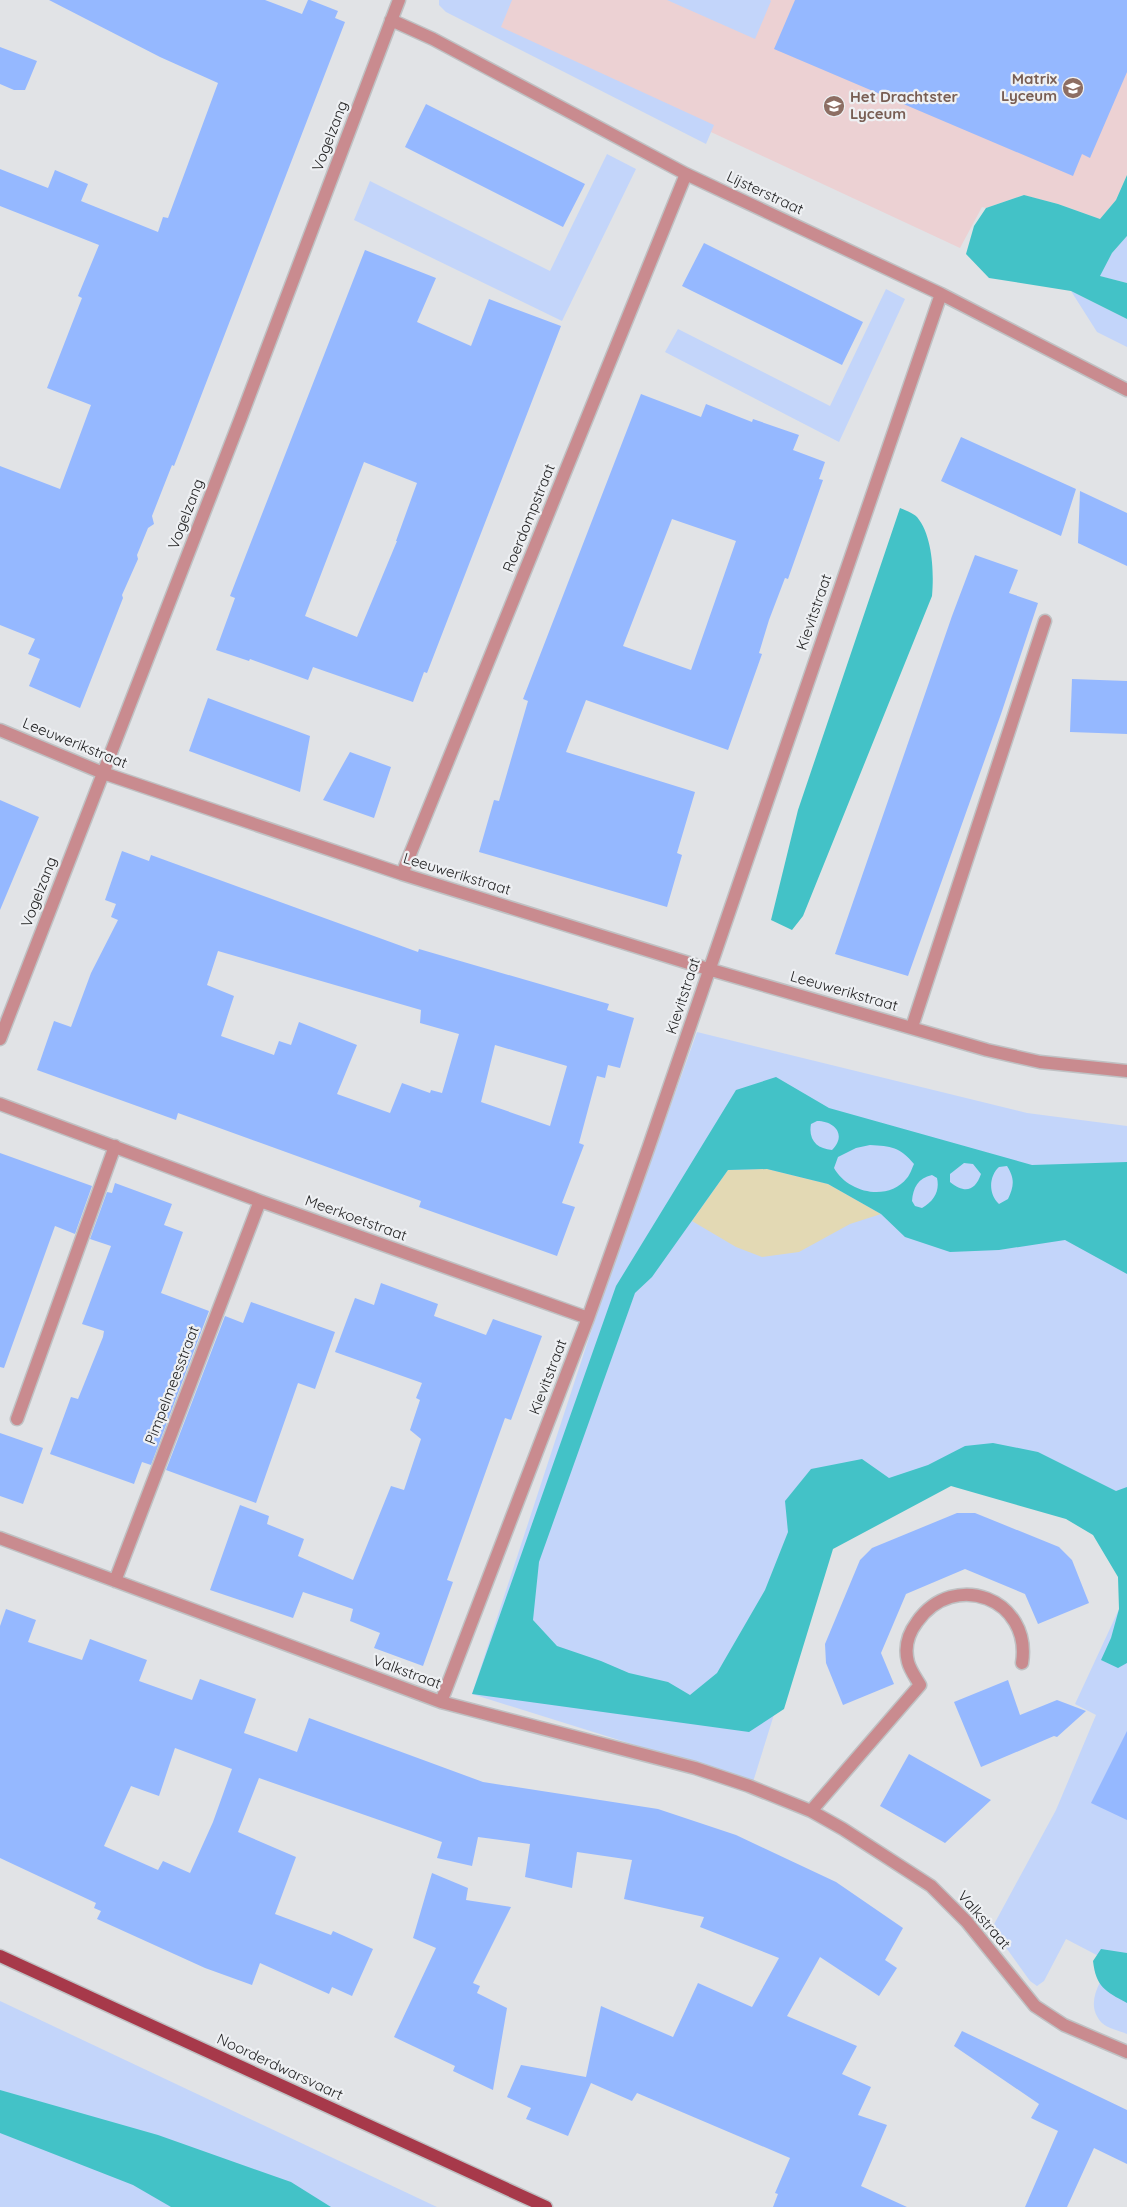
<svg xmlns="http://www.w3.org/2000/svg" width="1127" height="2207" font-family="Quicksand,sans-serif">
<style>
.education{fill:#ecd1d3}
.green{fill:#c3d5fa}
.sand{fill:#e3d9b4}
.water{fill:#43c2c7;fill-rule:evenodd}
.building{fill:#95b8ff;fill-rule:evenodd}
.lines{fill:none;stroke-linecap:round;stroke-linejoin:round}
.minor-casing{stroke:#bfc1c3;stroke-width:15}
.major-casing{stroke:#bfc1c3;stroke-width:15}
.minor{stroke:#c98b8f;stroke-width:12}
.major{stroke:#a7394a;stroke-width:12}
.labels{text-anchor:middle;stroke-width:4.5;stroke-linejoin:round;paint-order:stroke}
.education-label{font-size:15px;font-weight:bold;fill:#785e54;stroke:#eef0f3;text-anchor:end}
.street-label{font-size:15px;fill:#242425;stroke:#eef0f3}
</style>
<rect width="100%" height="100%" fill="#e1e3e6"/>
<path class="education" d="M441 0H1127V175L1116 200 1100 219 1058 204 1023 195 986 208 982 207 960 248 449 10Z"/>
<path class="green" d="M439 0H512L501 27 714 125 706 144 446 12 439 5Z
M667 0H770L771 1 755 39Z
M607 154 636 169 562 321 354 220 370 181 550 271Z
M1127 236V283L1099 276 1112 253Z
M886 289 905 299 839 442 665 352 678 329 830 406Z
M1071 291 1127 319V347L1097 332Z
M697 1032 1027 1113 1127 1126V1545L1058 1508 949 1480 828 1541 753 1782 472 1694 605 1289Z
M1127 1592V2034C1120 2031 1107 2028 1102 2023 1083 2003 1102 1981 1110 1962L1066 1939 1044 1981 1037 1986 1030 1981 992 1928 1056 1810 1096 1715 1075 1704Z
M0 2001 437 2207H0Z"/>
<path class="sand" d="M767 1169 828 1184 881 1214 850 1224 799 1252 762 1257 736 1247 692 1221 728 1170Z"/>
<path class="water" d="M1127 175V236L1112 253 1100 276 1127 283V319L1071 291 989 278 966 254 974 226 986 208 1024 195 1058 204 1100 219 1116 200Z
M900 508C905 510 913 513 917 517 933 536 934 574 932 596L803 916 792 930 771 920 798 810Z
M776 1077 829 1108 1032 1165 1127 1162V1274L1065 1240 999 1250 950 1252 905 1237 881 1214 828 1184 767 1169 728 1170 652 1277 635 1293 539 1562 533 1620 557 1646 601 1661 629 1673 668 1682 690 1695 717 1673 765 1590 788 1532 785 1501 811 1469 862 1459 889 1478 928 1465 965 1446 993 1443 1038 1452 1116 1491 1127 1487V1663L1118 1668 1101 1660 1111 1638 1119 1609 1118 1577 1093 1535 1066 1519 951 1486 833 1549 784 1709 749 1732 472 1694 616 1286 736 1090ZM817 1121C835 1121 847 1135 832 1150 817 1149 808 1140 811 1124ZM870 1145C891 1146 900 1147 914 1164 912 1168 910 1175 907 1178 888 1202 848 1193 834 1168L838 1157 856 1148ZM964 1163 973 1164 981 1174C975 1191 965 1194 950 1182V1174ZM1007 1166C1015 1179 1014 1186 1008 1199L999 1204C988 1194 989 1176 999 1167ZM932 1175 937 1178C940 1191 934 1201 922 1208L915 1206 912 1201C913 1188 918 1178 932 1175Z
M1101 1949 1127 1953V2003C1105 1991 1096 1987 1093 1961Z
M0 2090 158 2135 291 2182 331 2207H171L133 2185 0 2133Z"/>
<path class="building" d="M49 0H265L302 14 308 0H310L338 11 335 18 345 22 181 448 174 466 172 465 152 516 154 524 148 528 137 555 138 559 122 595 123 598 80 708 29 686 40 659 28 654 35 639 0 625V466L60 489 91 405 47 388 82 298 78 296 99 245 0 206V169L48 188 55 170 88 184 81 201 158 232 163 217 168 218 218 83 160 57Z
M795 0H1127V72L1090 158 1082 154 1073 176 774 49Z
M0 47 37 61 25 90H14L0 84Z
M426 104 585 184 563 227 405 147Z
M704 243 863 322 842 365 682 286Z
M365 250 436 278 417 322 471 346 489 299 561 326 427 673 424 672 413 702 313 667 308 680 250 659 249 661 216 650 235 598 230 596ZM364 462 417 483 396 541H397L357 637 305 616Z
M641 394 701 417 706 404 752 422 753 419 799 435 793 450 825 462 819 479 823 480 788 579 785 578 769 620 759 653 762 654 728 750 586 700 566 752 695 792 677 853 682 855 667 907 479 852 494 800 499 801 528 701 523 699ZM672 519 736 541 691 670 623 646Z
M961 437 1076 489 1061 536 941 481Z
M1080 491 1127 513V566L1078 543Z
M975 555 1018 570 1009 593 1038 603 1001 714 908 976 835 954 952 616Z
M1072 679 1127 681V734L1070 732Z
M208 698 310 736 300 792 189 751Z
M350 752 391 767 374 818 323 800Z
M0 800 39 817 0 910Z
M122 851 149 861 151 855 418 952 419 949 588 998 609 1004 607 1010 634 1018 620 1068 608 1065 605 1078 597 1076 579 1143 584 1145 562 1203 575 1207 557 1256 419 1207 421 1201 261 1143 178 1113 176 1120 37 1070 54 1021 71 1027 91 973 118 920 111 917 116 904 105 900ZM218 951 421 1010 420 1023 459 1034 442 1093 431 1090 430 1093 402 1083 390 1113 337 1094 357 1045 299 1022 291 1045 279 1041 274 1055 221 1036 234 996 207 985ZM495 1045 567 1066 550 1126 481 1102Z
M0 1153 92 1186 75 1234 55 1226 4 1368 0 1367Z
M115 1183 172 1204 164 1225 183 1232 161 1293 209 1311 151 1465 142 1462 134 1484 50 1454 71 1397 78 1399 103 1337 104 1331 82 1324 111 1246 90 1239 107 1192 112 1193Z
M381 1283 438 1304 434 1316 486 1335 493 1319 542 1336 511 1420 505 1418 496 1443 447 1580 453 1582 423 1666 374 1648 380 1633 350 1621 353 1609 303 1592 293 1618 210 1590 240 1505 269 1516 267 1524 304 1539 298 1556 353 1580 391 1486 404 1490 421 1439 410 1430 420 1400 416 1398 422 1383 335 1352 355 1298 374 1305Z
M251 1302 335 1332 315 1389 298 1383 256 1503 166 1470 225 1316 243 1323Z
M0 1433 43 1448 23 1504 0 1496Z
M957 1513H975L1059 1547 1072 1560 1089 1603 1038 1624 1025 1594 965 1569 906 1594 881 1653 894 1684 843 1705 826 1663 825 1644 860 1560 872 1548Z
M6 1609 36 1620 28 1642 82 1660 90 1639 147 1660 139 1681 192 1700 200 1679 256 1699 244 1733 297 1752 309 1718 483 1782 658 1809 736 1835 836 1882 903 1928 885 1960 897 1968 879 1996 820 1957 787 2016 857 2046 842 2074 871 2087 858 2115 887 2125 861 2186 907 2207H773L778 2194 775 2193 790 2158 637 2093 632 2101 591 2083 568 2136 526 2119 531 2108 507 2097 521 2065 586 2077 601 2006 673 2037 698 1983 752 2007 779 1958 700 1927 704 1917 624 1899 632 1860 577 1852 572 1888 525 1877 530 1844 478 1837 472 1866 437 1858 442 1842 259 1778 238 1832 296 1857 275 1914 331 1935 333 1931 373 1949 352 1996 332 1987 329 1994 260 1963 252 1985 205 1968 97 1919 101 1911 94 1908 96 1903 0 1858V1626ZM175 1748 232 1769 213 1822 190 1873 163 1861 158 1870 104 1846 131 1786 159 1796Z
M1008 1680 1020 1715 1057 1700 1086 1711 1057 1737 1054 1736 981 1767 954 1702Z
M1127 1731V1820L1091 1803Z
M909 1754 991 1800 945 1843 880 1806Z
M432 1873 468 1888 466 1900 511 1907 473 1983 480 1986 477 1993 507 2008 493 2090 453 2071 455 2066 394 2037 436 1948 413 1938Z
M962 2031 1127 2110V2164L1094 2148 1067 2207H1025L1058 2131 1031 2118 1039 2104 954 2046Z"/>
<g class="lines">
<g class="minor-casing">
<path id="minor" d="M391 20 433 39 686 174 941 294 1127 390
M0 730 103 773 402 874 708 969 987 1050 1040 1062 1127 1071
M402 874 686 174
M912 1027 1045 621
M0 1039 240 420 399 0
M0 1104 260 1201 588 1318
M17 1419 115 1146
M0 1538 441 1702 695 1768 749 1786 811 1811 843 1829 931 1886 967 1922 1035 2006 1064 2025 1127 2052
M115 1581 260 1201
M441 1702 588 1318 649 1146 941 294
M811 1811 920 1685C916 1678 910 1670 908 1662 904 1647 908 1634 917 1622 954 1569 1032 1599 1022 1663"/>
</g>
<g class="major-casing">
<path id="major" d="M0 1956 546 2207"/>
</g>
<use href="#minor" class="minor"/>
<use href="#major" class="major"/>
</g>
<defs>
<g id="school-disc" transform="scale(1.125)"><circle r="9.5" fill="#8d6e63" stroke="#eef0f3"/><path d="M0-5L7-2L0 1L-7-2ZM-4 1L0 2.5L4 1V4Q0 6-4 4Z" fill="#fff"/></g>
</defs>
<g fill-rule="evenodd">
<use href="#school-disc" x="1073" y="88"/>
<use href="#school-disc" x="834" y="106"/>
</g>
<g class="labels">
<g class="education-label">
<text x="1057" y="84">Matrix<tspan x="1057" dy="17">Lyceum</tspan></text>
<text x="850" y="102" text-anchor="start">Het Drachtster<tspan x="850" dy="17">Lyceum</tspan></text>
</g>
<g class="street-label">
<text transform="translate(330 136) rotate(-69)" y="5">Vogelzang</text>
<text transform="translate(765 193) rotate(25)" y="5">Lijsterstraat</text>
<text transform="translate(186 514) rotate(-69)" y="5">Vogelzang</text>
<text transform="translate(529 518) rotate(-68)" y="5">Roerdompstraat</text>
<text transform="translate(814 612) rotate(-71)" y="5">Kievitstraat</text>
<text transform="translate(75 743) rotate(22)" y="5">Leeuwerikstraat</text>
<text transform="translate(457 874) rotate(17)" y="5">Leeuwerikstraat</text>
<text transform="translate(39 892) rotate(-69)" y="5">Vogelzang</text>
<text transform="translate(844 991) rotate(16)" y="5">Leeuwerikstraat</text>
<text transform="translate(683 996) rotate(-72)" y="5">Kievitstraat</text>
<text transform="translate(356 1218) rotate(20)" y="5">Meerkoetstraat</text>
<text transform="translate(548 1377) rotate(-69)" y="5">Kievitstraat</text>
<text transform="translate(172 1385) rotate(-69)" y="5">Pimpelmeesstraat</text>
<text transform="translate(407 1672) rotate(20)" y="5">Valkstraat</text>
<text transform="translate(984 1920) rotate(49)" y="5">Valkstraat</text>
<text transform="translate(280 2067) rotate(25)" y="5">Noorderdwarsvaart</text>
</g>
</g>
</svg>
